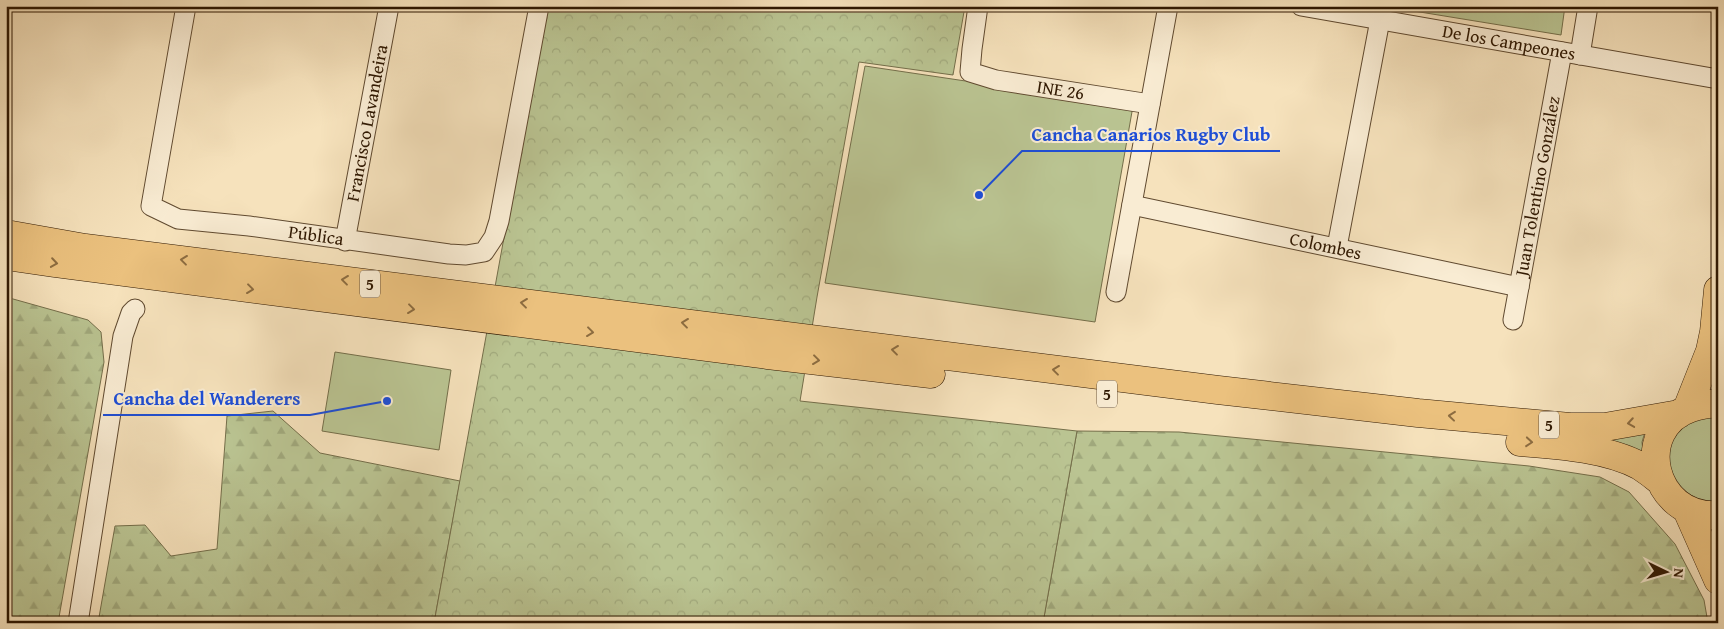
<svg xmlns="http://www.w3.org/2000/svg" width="1724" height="629" font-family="'Gentium Book Plus',serif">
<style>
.green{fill:#bac492;stroke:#746e4a}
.forest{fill:url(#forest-firs);stroke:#746e4a}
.park{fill:url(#park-crowns);stroke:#746e4a}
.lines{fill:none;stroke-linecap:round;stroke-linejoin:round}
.minor-casing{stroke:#604a30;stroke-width:21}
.highway-casing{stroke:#2e1701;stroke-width:29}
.minor{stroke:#f9ecd3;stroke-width:19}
.highway{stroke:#ebc17e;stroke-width:28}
.oneway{stroke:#8c6c40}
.labels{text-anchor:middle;stroke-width:4;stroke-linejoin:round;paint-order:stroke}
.shield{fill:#f9ecd3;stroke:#6b5740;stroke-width:1}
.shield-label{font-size:16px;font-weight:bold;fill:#2e1701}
.street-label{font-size:18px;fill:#2e1701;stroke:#f9ecd3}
.leader{fill:none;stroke:#1d4ed8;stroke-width:2}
.callout-dot{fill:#1d4ed8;stroke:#f9ecd3;stroke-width:2}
.callout-label{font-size:19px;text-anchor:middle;font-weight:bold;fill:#1d4ed8;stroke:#f9ecd3;stroke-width:4;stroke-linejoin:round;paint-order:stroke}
</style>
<defs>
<pattern id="forest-firs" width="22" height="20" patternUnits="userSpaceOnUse" patternTransform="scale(1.25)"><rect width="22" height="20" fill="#bac492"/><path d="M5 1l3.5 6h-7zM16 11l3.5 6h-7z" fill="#a0a87c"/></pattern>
<pattern id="park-crowns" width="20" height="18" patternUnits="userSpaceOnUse" patternTransform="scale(1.25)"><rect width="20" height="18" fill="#bac492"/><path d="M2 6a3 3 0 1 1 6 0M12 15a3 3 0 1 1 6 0" fill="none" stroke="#a0a87c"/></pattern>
</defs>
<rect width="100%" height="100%" fill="#f6e2bc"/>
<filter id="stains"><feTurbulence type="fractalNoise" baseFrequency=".004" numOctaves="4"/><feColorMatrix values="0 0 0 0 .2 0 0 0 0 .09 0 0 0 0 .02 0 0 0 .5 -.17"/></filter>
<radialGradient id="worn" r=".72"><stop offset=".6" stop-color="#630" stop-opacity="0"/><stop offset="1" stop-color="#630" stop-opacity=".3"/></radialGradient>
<path class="green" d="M1383 6H1565L1561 35Z
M865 66 1133 106 1095 322 825 283Z
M335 352 451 370 439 450 322 431Z
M1706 415 1718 418V503C1695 504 1676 487 1670 466 1667 456 1670 440 1671 430Z
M1513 428 1645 432 1642 442 1643 452Z"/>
<path class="forest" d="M6 297 88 320 101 332 104 362 58 623H6Z
M273 411 320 453 460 481 434 623H98L115 526 145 525 171 556 217 549 227 416Z
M1077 431 1179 432 1529 466 1600 477 1629 492 1675 544 1704 600 1708 623H1043Z"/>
<path class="park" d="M546 6H965L953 75 859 62 817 297 800 401 1077 431 1043 623H434Z"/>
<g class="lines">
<g class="minor-casing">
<g id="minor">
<path id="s1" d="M186 6 151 206 178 219 249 226 449 254 466 255 484 252 494 237 499 221 539 6"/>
<path id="s2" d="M978 6 972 49 970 72 996 80 1150 104"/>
<path id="s3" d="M1301 6 1718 79"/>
<path d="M1580 55 1588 6"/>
<path id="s4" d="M1132 205 1519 287"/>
<path id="s5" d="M345 241 389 6"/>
<path d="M1337 247 1380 20"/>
<path d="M1116 292 1168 6"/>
<path id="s6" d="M1513 320 1562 52"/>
<path d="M78 623 123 336 131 313 135 309"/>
</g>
</g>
<g class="highway-casing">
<path id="highway" d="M6 234 85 248 1218 390 1418 413 1570 427H1605L1679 414
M6 256 54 263 768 355 931 374
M1718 404C1709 403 1700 405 1691 408 1632 428 1651 519 1718 515
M1687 409 1710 351 1714 332 1718 290
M1520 442C1558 445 1607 448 1640 466 1646 470 1653 475 1659 480
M1687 510 1718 580"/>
</g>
<use href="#minor" class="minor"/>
<use href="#highway" class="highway"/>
</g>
<defs><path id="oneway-chevron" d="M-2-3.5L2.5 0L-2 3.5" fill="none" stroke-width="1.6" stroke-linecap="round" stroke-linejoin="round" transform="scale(1.25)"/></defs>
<g class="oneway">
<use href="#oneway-chevron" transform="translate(184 260) rotate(-173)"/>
<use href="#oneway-chevron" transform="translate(54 263) rotate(8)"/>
<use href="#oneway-chevron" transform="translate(345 280) rotate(-173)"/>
<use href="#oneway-chevron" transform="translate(250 289) rotate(7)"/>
<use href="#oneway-chevron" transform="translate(524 303) rotate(-173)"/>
<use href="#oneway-chevron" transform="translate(411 309) rotate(7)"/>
<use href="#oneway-chevron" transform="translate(685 323) rotate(-173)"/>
<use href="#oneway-chevron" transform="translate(590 332) rotate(7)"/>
<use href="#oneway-chevron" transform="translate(895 350) rotate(-173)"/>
<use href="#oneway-chevron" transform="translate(816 360) rotate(7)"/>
<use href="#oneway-chevron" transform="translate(1056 370) rotate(-173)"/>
<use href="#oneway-chevron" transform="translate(1452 416) rotate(-174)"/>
<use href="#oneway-chevron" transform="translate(1631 423) rotate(171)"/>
<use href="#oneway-chevron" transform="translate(1529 442) rotate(5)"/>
</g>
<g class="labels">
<g class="shield">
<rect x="360" y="270.5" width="20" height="27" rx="4"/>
<rect x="1097" y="380.5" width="20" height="27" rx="4"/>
<rect x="1539" y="411.5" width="20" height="27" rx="4"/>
</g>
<g class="shield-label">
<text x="370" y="290">5</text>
<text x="1107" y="400">5</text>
<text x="1549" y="431">5</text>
</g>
<g class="street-label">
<text dy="6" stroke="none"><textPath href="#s3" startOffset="211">De los Campeones</textPath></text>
<text dy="6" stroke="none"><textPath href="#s2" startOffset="159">INE 26</textPath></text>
<text dy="6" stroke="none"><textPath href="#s5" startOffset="120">Francisco Lavandeira</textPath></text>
<text dy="6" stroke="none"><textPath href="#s6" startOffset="136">Juan Tolentino González</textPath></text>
<text dy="6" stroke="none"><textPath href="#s1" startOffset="372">Pública</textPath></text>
<text dy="6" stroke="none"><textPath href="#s4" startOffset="198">Colombes</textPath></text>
</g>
</g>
<path class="leader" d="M979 195L1022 151H1280M387 401L310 415H103"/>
<g class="callout-dot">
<circle cx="979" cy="195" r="5"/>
<circle cx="387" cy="401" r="5"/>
</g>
<g class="callout-label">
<text x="1151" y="141">Cancha Canarios Rugby Club</text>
<text x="207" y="405">Cancha del Wanderers</text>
</g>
<rect width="1724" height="629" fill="none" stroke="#f6e2bc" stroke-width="25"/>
<rect x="8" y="8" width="1709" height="614" fill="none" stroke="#2e1701" stroke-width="2.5"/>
<rect x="12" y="12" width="1699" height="604" fill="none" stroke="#2e1701"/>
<g transform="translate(1666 572) rotate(95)" stroke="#f9ecd3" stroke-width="4" paint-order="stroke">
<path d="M0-4L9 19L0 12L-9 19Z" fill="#2e1701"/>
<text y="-8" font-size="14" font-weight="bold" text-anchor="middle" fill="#2e1701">N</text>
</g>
<rect width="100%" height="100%" filter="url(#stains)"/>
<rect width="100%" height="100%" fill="url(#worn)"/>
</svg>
